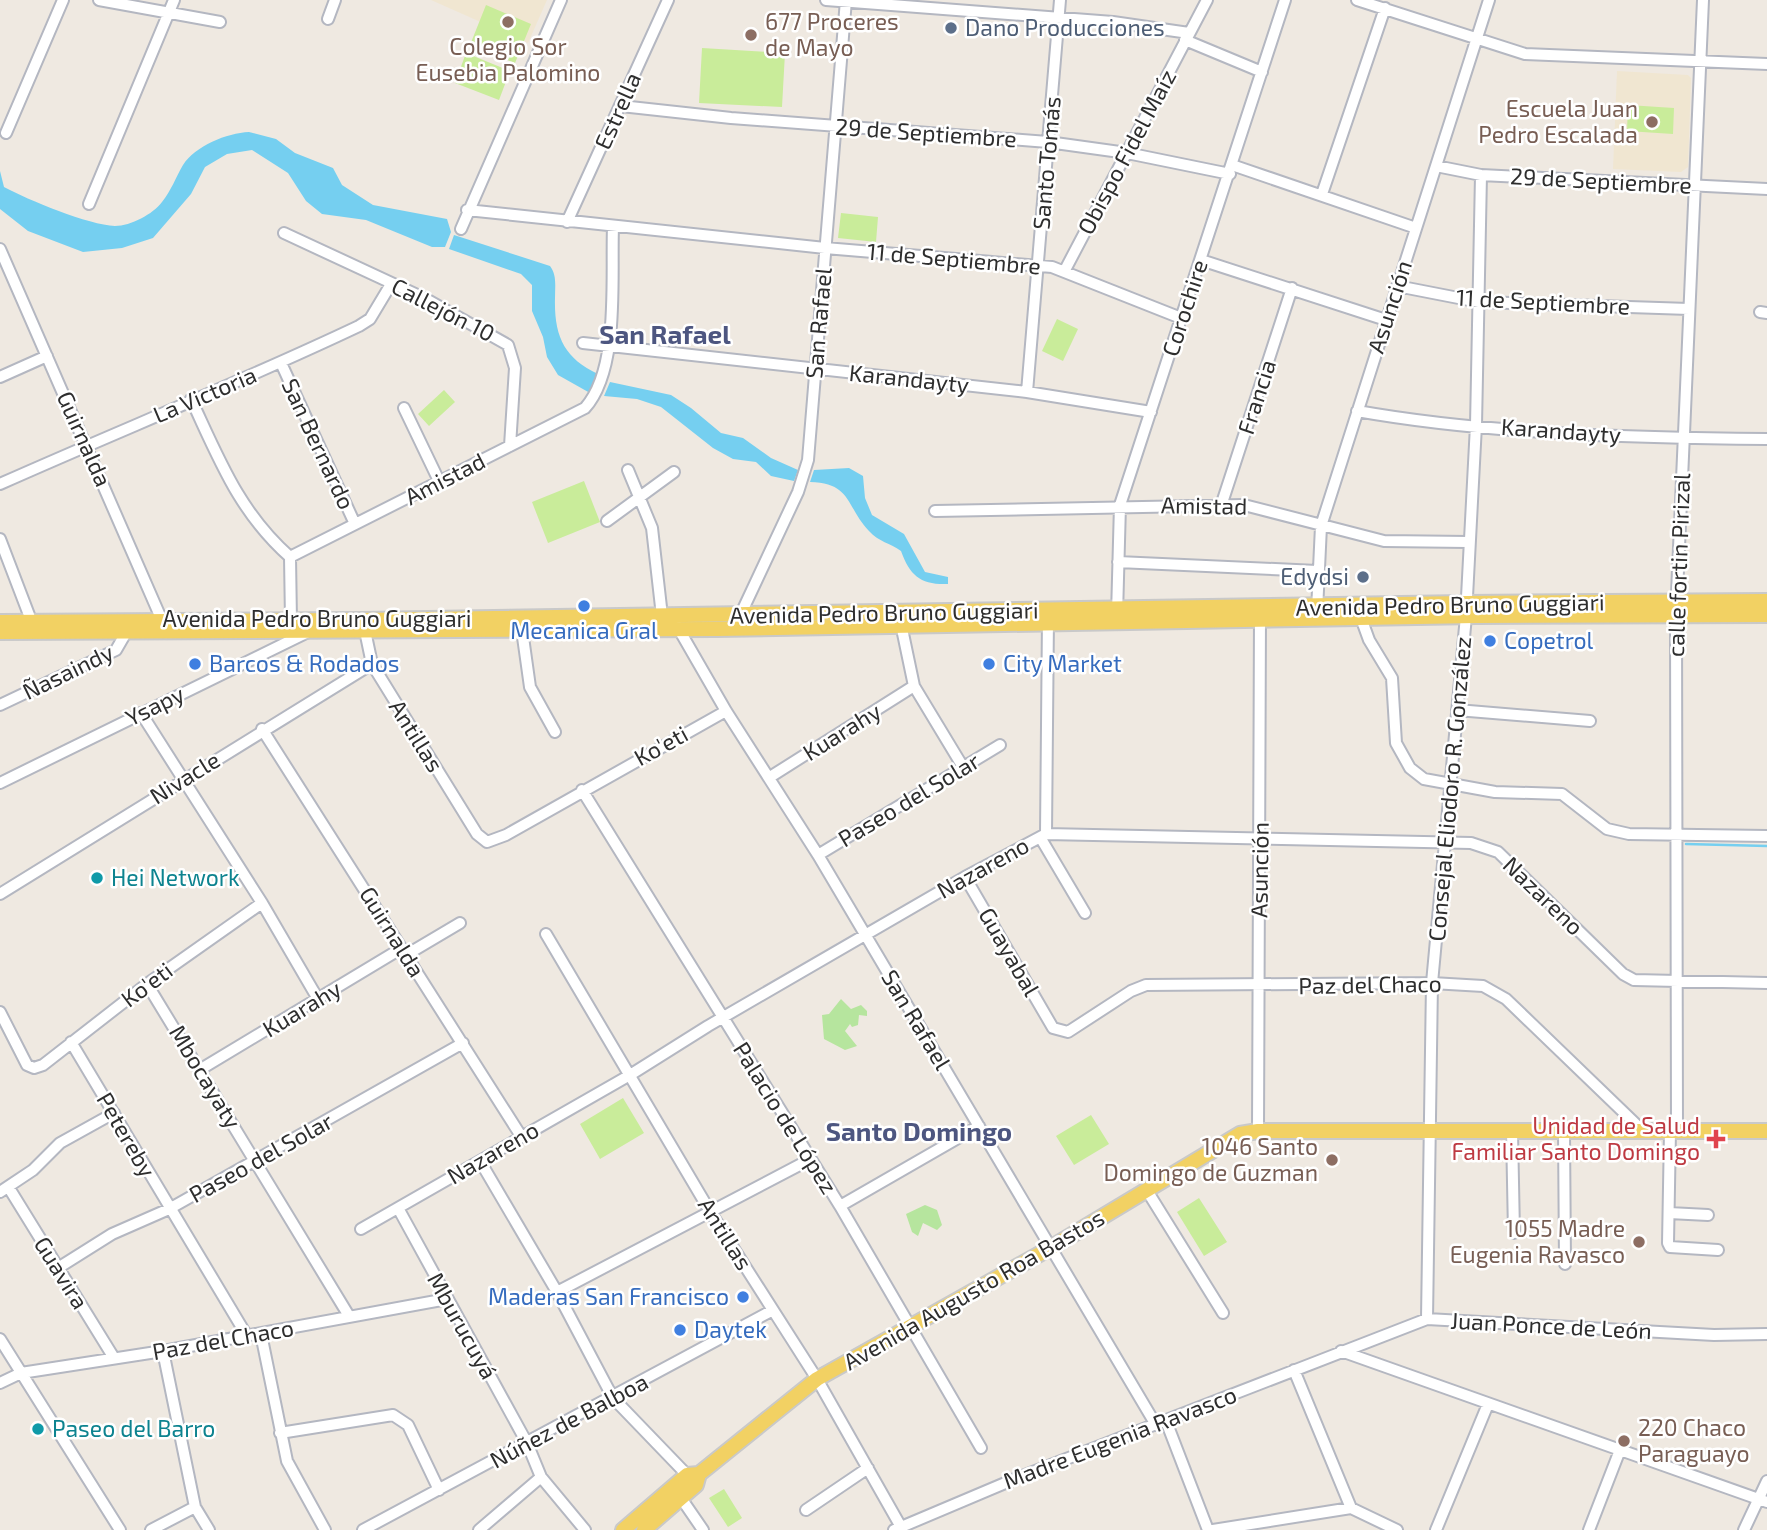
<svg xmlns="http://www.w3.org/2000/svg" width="1767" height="1530" font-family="'Exo 2',sans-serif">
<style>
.education{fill:#f0e6d1}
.green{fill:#b6e59e}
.pitch{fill:#c9ec9a}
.water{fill:#75cff0}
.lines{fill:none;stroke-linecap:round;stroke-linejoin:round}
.stream{stroke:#75cff0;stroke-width:2.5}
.minor-casing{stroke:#b4b7c1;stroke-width:14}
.major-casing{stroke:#c9c9c9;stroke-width:18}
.minor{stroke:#fff;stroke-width:10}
.major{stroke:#f2d163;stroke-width:14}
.education-dot{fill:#8d6e63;stroke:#fff;stroke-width:2.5}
.service-dot{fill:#5c6f8a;stroke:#fff;stroke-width:2.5}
.shop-dot{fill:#3f7fe0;stroke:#fff;stroke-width:2.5}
.culture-dot{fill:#0f9aa8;stroke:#fff;stroke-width:2.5}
.health-dot{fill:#e0444e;stroke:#fff;stroke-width:2.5}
.labels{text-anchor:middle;stroke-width:5;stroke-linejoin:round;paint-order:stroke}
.education-label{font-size:23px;fill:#785e54;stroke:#fff;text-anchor:end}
.service-label{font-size:23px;fill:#4e5e75;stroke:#fff;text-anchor:start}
.street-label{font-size:23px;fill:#2e2e2e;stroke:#fff}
.shop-label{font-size:23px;fill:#366cbe;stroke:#fff;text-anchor:start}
.culture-label{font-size:23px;fill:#0d838f;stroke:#fff;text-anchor:start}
.health-label{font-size:23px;fill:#be3a42;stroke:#fff;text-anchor:end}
.quarter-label{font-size:26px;font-weight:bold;fill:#4d5680;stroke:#fff}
</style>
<rect width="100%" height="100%" fill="#efe9e1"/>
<path class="education" d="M431 0H547L528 43Z
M1617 71 1688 75 1691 78 1688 167 1681 172 1613 169Z"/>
<path class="green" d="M841 999 851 1009 861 1005 867 1011V1016L859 1015 858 1025 852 1027 850 1024 845 1031 857 1046 845 1050 824 1039 822 1015 829 1014Z
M925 1205 937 1210 942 1225 937 1230 923 1223 918 1236 912 1232 906 1214Z"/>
<path class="pitch" d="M486 5 531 24 515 63 470 45Z
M702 48 785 53 782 107 699 103Z
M466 53 510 71 499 100 455 83Z
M1628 105 1674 108 1673 134 1627 131Z
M841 213 878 217 876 242 838 238Z
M1057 319 1078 329 1063 361 1042 351Z
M444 390 455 402 429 426 418 414Z
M584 481 600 522 548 543 532 502Z
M623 1098 644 1133 600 1159 580 1124Z
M1091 1115 1109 1144 1074 1165 1056 1136Z
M1199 1198 1227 1242 1204 1256 1177 1212Z
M724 1489 742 1518 728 1527 709 1498Z"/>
<path class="water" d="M249 132 276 139 295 153 333 168 342 185 373 205 447 219 451 232 445 247H432L366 220 322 214 306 201 288 173 252 150 227 154 205 167 191 194 153 238 122 248 83 252 28 231 0 209V171L4 187C28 200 89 225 115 226 131 226 153 214 162 202 171 191 176 177 183 165 195 146 227 133 249 132Z
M454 235 550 266C557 275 555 286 555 298 554 336 564 358 598 374L590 393 558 375 547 357 543 337 532 311V285L521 274 449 249Z
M610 382 671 395 691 408 721 433 743 438 771 458 798 470 794 481 771 476 756 462 733 459 713 448 661 407 637 399 604 396Z
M849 468 863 476 865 498 872 515 904 534 925 572 948 577V584C921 585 910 576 901 551 890 543 879 542 869 531 846 507 852 483 810 482L814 470Z"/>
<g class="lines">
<path class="stream" d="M1686 844 1767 846"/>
<g class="minor-casing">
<path id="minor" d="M99 0 220 22
M826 0 1113 22 1189 33
M1357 0 1525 54 1767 64
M328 19 335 0
M1185 40 1262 72
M621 106 731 118 1048 142 1127 153 1230 174
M6 133 63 0
M1232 165 1416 228
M1436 166 1481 175 1767 189
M1322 194 1385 8
M89 204 174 0
M467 210 825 248 1052 267 1181 318
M567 222 668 0
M461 229 561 0
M284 233 426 299 508 345 515 368 510 446
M0 249 164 625
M1201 260 1386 320
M1065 270 1207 0
M1397 286 1479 302 1689 309
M1760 312 1767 313
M583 343 1027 392 1151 412
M281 363 355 524
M0 377 47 356
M1027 392 1060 0
M191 399C219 459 239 512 290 557L291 621
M404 408 440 483
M1357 411C1487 434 1634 438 1767 439
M628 470 652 528 662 616
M0 484C119 431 241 382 359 326L370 319 391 284
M1221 506 1292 288
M935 511 1244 505 1384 541 1468 542
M607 521 674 472
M0 539 34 628
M290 557 585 408C620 369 611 278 613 227
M1118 562 1317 571
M1317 611 1321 526 1489 0
M1117 615 1120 505 1285 0
M1361 618 1369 640 1392 678 1396 743 1410 768 1424 779 1495 792 1562 794 1607 829 1629 834 1767 836
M738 620 798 492 808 460 846 0
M901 624 914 686 963 767
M364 626 372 664 477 834 487 842 506 835 726 711
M677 626 726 711 818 855 1156 1425
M522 630 530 687 555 732
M0 705 116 650 127 631
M1457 710 1590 721
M141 713 262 903 318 999
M262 729 521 1136
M770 777 914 686
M0 783 308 632
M582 790 840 1206 981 1448
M1046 834 1048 617
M1040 837 1085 913
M818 855 1000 745
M965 877 1053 1028 1068 1032 1131 991 1146 985 1432 983 1483 986 1506 999 1643 1131
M0 894 372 664
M546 934 711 1213 817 1379 901 1527
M406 955 460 923
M147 984 349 1316
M0 1012 27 1065 34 1068 43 1065 147 984 262 903
M71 1042 247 1336
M201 1069 402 948
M1258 1131 1260 615
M1512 1131 1514 1233
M1564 1131 1565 1264
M1670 1131 1668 1243 1670 1247 1718 1250
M1677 1131 1676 616 1703 0
M480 1161 557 1292 613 1398 692 1480
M9 1188 114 1358
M1146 1189 1223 1313
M0 1192 33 1170 60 1143 114 1113
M840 1206 979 1126
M398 1208 527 1443 541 1477 585 1530
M1669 1213 1708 1215
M361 1229 630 1075 708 1026 965 877 1046 834 1471 843 1498 852 1623 974 1634 980 1767 983
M58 1268 112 1234 169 1209 463 1043
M557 1292 809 1160
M1427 1319 1432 983 1466 616 1476 425 1481 175
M261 1334 287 1461 325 1530
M0 1339 120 1530
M163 1351 195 1507 209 1530
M1341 1351 1767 1502
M1294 1370 1351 1508 1397 1530
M0 1383 21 1373 163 1351 447 1299
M1166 1421 1208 1530
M280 1433 393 1415 408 1425 439 1490
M681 1498 703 1530
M806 1510 868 1468
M151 1530 195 1507
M363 1530 773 1310
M479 1530 541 1477
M894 1530 1017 1478 1427 1319 1714 1335 1767 1334
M1213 1530 1351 1508
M1436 1530 1488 1404
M1589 1530 1620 1450
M1744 1530 1767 1481"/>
</g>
<g class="major-casing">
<path id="major" d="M0 622 363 620 1466 603 1767 601
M0 632 717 629 1476 616 1767 615
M623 1530 687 1475 699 1474
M644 1530 696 1485 699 1474 817 1379 1052 1247 1240 1134 1258 1131H1767"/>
</g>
<use href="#minor" class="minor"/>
<use href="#major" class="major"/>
</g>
<g class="education-dot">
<circle cx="508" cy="22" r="7"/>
<circle cx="751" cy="35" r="7"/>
<circle cx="1652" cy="122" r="7"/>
<circle cx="1332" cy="1160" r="7"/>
<circle cx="1639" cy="1242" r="7"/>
<circle cx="1624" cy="1441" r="7"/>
</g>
<g class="service-dot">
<circle cx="951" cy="28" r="7"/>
<circle cx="1363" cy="577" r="7"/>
</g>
<g class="shop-dot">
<circle cx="584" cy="606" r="7"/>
<circle cx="1490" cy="641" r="7"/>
<circle cx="195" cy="664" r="7"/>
<circle cx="989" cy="664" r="7"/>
<circle cx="743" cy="1297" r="7"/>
<circle cx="680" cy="1330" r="7"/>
</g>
<g class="culture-dot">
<circle cx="97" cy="878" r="7"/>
<circle cx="38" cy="1429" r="7"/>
</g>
<path class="health-dot" d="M1712.5 1128.5h7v7h7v7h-7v7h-7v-7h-7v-7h7z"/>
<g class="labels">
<g class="education-label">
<text x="765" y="30" text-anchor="start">677 Proceres<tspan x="765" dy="26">de Mayo</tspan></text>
<text x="508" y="55" text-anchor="middle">Colegio Sor<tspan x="508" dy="26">Eusebia Palomino</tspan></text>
<text x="1638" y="117">Escuela Juan<tspan x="1638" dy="26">Pedro Escalada</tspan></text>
<text x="1318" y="1155">1046 Santo<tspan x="1318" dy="26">Domingo de Guzman</tspan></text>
<text x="1625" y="1237">1055 Madre<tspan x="1625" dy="26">Eugenia Ravasco</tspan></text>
<text x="1638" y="1436" text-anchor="start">220 Chaco<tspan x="1638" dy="26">Paraguayo</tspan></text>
</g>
<g class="service-label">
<text x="965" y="36">Dano Producciones</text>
<text x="1349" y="585" text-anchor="end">Edydsi</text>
</g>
<g class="street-label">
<text transform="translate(618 111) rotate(-66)" y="8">Estrella</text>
<text transform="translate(926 133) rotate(4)" y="8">29 de Septiembre</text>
<text transform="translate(1127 152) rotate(-62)" y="8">Obispo Fidel Maíz</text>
<text transform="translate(1047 163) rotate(-85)" y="8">Santo Tomás</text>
<text transform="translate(1601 181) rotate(3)" y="8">29 de Septiembre</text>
<text transform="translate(954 259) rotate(5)" y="8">11 de Septiembre</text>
<text transform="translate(1543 302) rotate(3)" y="8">11 de Septiembre</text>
<text transform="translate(1390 307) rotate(-72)" y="8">Asunción</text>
<text transform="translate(1185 308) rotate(-72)" y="8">Corochire</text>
<text transform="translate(443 310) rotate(27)" y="8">Callejón 10</text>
<text transform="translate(819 323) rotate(-85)" y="8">San Rafael</text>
<text transform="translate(909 379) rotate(6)" y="8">Karandayty</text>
<text transform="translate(205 395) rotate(-23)" y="8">La Victoria</text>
<text transform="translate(1257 397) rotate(-72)" y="8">Francia</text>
<text transform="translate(1561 431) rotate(4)" y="8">Karandayty</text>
<text transform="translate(84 439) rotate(66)" y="8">Guirnalda</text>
<text transform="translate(318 444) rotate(65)" y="8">San Bernardo</text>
<text transform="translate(445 479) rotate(-27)" y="8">Amistad</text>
<text transform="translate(1204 506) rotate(1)" y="8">Amistad</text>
<text transform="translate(1679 565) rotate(-88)" y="8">calle fortin Pirizal</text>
<text transform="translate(1450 605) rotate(-1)" y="8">Avenida Pedro Bruno Guggiari</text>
<text transform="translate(884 613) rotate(-1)" y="8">Avenida Pedro Bruno Guggiari</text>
<text x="317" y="627">Avenida Pedro Bruno Guggiari</text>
<text transform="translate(68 672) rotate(-26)" y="8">Ñasaindy</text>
<text transform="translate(155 706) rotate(-26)" y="8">Ysapy</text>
<text transform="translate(842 732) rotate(-32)" y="8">Kuarahy</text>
<text transform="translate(416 736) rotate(58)" y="8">Antillas</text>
<text transform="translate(661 746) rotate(-29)" y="8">Ko'eti</text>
<text transform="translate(185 778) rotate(-32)" y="8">Nivacle</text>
<text transform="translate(1450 789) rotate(-85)" y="8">Consejal Eliodoro R. González</text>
<text transform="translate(909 800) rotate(-31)" y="8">Paseo del Solar</text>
<text transform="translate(983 868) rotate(-29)" y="8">Nazareno</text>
<text transform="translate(1260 870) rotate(-89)" y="8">Asunción</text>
<text transform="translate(1543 896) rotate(44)" y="8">Nazareno</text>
<text transform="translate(392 932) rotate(58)" y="8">Guirnalda</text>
<text transform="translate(1009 952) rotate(60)" y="8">Guayabal</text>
<text transform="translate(147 985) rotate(-37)" y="8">Ko'eti</text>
<text transform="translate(1370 985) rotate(-1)" y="8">Paz del Chaco</text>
<text transform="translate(302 1009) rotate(-31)" y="8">Kuarahy</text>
<text transform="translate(916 1020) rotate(59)" y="8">San Rafael</text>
<text transform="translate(205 1077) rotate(59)" y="8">Mbocayaty</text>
<text transform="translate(785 1118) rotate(58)" y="8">Palacio de López</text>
<text transform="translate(126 1135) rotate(60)" y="8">Petereby</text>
<text transform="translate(493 1153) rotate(-30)" y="8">Nazareno</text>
<text transform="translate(261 1158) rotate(-29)" y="8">Paseo del Solar</text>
<text transform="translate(725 1234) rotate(58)" y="8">Antillas</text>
<text transform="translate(61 1273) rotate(58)" y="8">Guavira</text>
<text transform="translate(974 1290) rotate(-30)" y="8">Avenida Augusto Roa Bastos</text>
<text transform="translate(462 1326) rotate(61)" y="8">Mburucuyá</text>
<text transform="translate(1551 1326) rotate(3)" y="8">Juan Ponce de León</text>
<text transform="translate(223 1340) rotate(-10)" y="8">Paz del Chaco</text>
<text transform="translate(569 1421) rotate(-28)" y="8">Núñez de Balboa</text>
<text transform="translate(1120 1438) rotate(-21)" y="8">Madre Eugenia Ravasco</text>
</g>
<g class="shop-label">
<text x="584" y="639" text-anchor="middle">Mecanica Gral</text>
<text x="1504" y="649">Copetrol</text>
<text x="209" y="672">Barcos &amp; Rodados</text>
<text x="1003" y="672">City Market</text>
<text x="729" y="1305" text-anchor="end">Maderas San Francisco</text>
<text x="694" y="1338">Daytek</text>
</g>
<g class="culture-label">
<text x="111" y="886">Hei Network</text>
<text x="52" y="1437">Paseo del Barro</text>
</g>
<g class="health-label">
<text x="1700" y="1134">Unidad de Salud<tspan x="1700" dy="26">Familiar Santo Domingo</tspan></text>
</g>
<g class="quarter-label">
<text x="665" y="344">San Rafael</text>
<text x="919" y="1141">Santo Domingo</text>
</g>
</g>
</svg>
